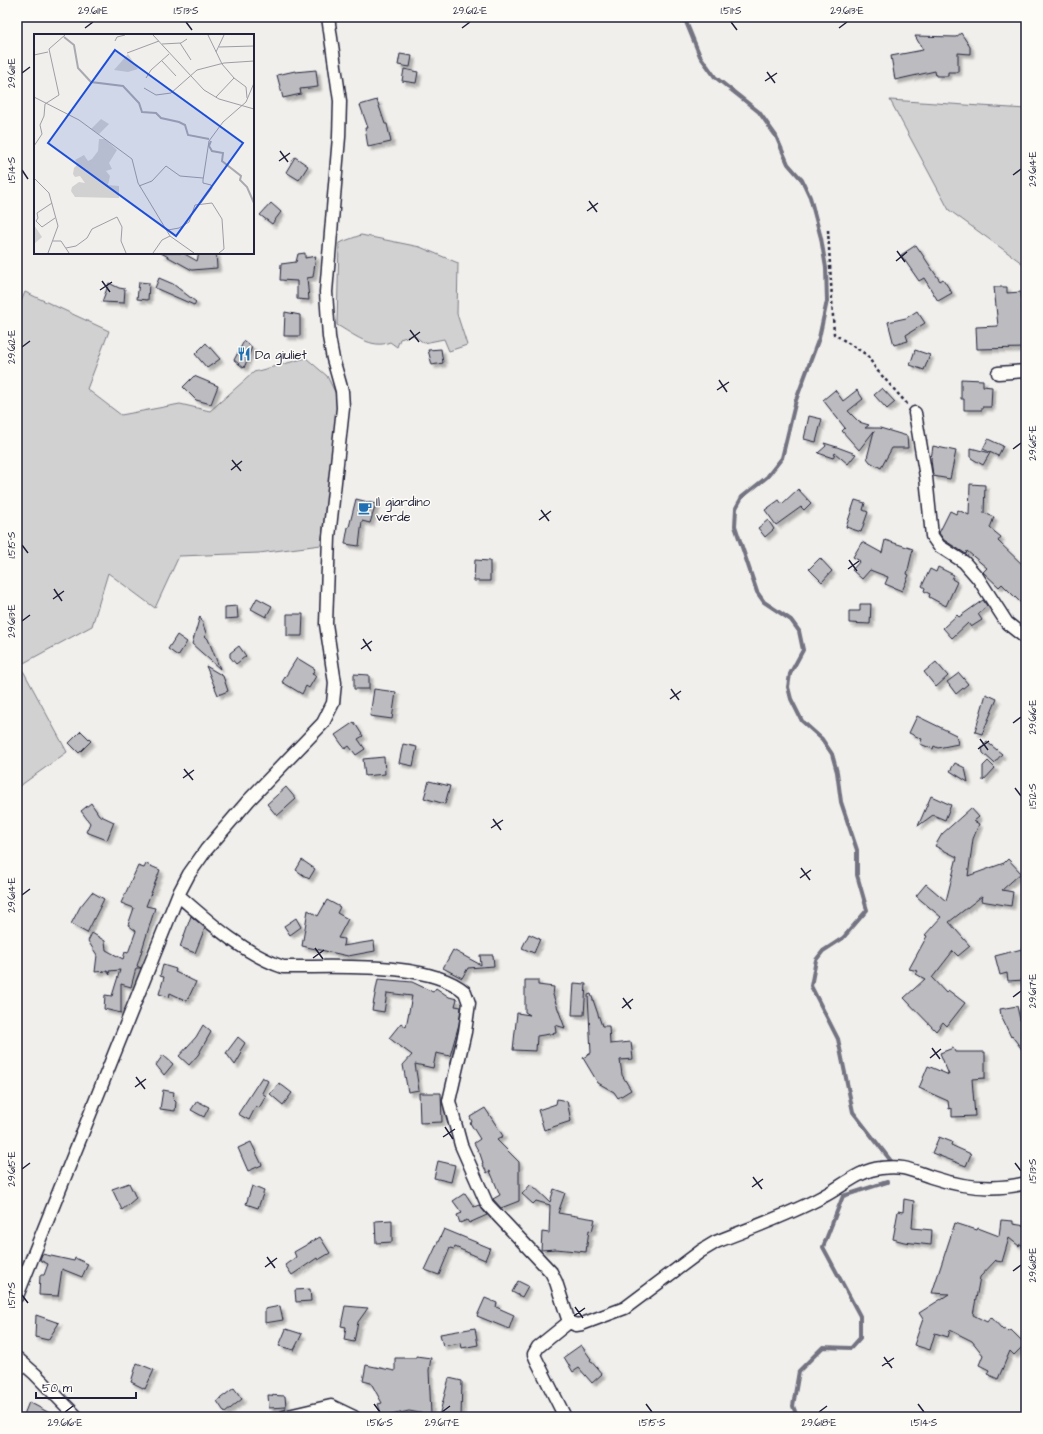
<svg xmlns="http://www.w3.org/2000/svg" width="1043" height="1434" font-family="'Architects Daughter',sans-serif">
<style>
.green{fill:#d2d1d1;stroke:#7a7a86}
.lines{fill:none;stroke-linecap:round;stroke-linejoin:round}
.stream{stroke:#737381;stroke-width:4}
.building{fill:#bcbcc0;stroke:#22223b;filter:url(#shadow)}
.street-casing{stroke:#22223b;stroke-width:15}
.path{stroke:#22223b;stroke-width:2.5;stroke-dasharray:3 3;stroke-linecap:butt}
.street{stroke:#fdfcf7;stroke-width:12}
.ticks{fill:none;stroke:#22223b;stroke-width:1.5}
.labels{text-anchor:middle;stroke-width:3;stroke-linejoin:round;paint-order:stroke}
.poi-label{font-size:13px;fill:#22223b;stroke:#fdfcf7;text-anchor:start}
.inset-river{fill:none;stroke:#a9a9b0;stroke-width:2}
.inset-road{fill:none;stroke:#9e9da5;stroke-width:1}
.view{fill:#1d4ed8;fill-opacity:0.15;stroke:#1d4ed8;stroke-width:2}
.inset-edge{fill:none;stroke:#22223b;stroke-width:2}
.neatline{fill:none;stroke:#22223b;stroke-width:1.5}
.ticks-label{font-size:10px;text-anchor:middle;fill:#22223b}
</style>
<defs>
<filter id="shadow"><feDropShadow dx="3.5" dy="3.5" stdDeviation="1" flood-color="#0004"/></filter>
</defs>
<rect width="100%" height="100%" fill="#f0efec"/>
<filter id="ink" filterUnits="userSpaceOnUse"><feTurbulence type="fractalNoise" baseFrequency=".025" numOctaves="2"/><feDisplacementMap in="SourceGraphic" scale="8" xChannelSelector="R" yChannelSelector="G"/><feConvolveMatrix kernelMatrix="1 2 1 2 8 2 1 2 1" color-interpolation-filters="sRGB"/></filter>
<g filter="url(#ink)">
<path class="green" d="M890 100 1026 109V266L949 210Z
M361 235 420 247 458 263 457 314 467 345 449 351 444 339 424 343 413 335 400 339 397 347 390 342C372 350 353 334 337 325L339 243Z
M25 292 109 331 87 389 121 415 180 404 210 411 254 372 306 358 327 376 339 400 321 545 259 553 179 556 155 608 108 573 92 626 20 665 67 752 17 788V311Z"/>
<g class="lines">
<path class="stream" d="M684 17 700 56 715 77 759 112 776 136 788 164 802 180 810 197 821 238 826 268 827 301 819 338 796 400 782 458 767 477 742 497 736 508 735 526 757 592 764 602 791 620 799 631 803 650 790 674 788 687 791 699 802 721 822 739 832 754 837 772 841 802 857 850V875L867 910 843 938 823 951 816 960 811 986 838 1039 853 1112 891 1161V1166
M797 1417 793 1406 799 1371 823 1347 851 1348 860 1338V1316L823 1247 843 1196 887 1182"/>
</g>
<path class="building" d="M961 33 970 47V54L958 53V72H948V76H936L935 71 895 80 891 56 923 50 915 36 956 37Z
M400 54 412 56 410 67 398 65Z
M404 69 418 72 416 83 402 81Z
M316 70 318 87 300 89 301 94 283 98 277 75 295 71V72Z
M377 100 385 124H387L391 142 368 147 365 128H368L360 105Z
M295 157 308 166 299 180 286 172Z
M271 203 281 212 272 224 260 215Z
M916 245 940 281 943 279 952 293 938 301 924 278 919 281 901 255Z
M161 253H183L197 261 199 253H216L217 268 192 270Z
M305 253V258L316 256 313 277 307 278 309 300 297 299V281L280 280 281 264 296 262 298 254Z
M159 278 173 284 196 302 194 305 155 288Z
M139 282 149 283 148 300 137 299Z
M109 283 119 288 125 289 124 303 102 302Z
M994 287H1007V293L1021 292 1023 320H1026V348L977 349 976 327 998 326Z
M917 311 925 323 906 335 908 341 894 345 888 322 906 318Z
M285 312 300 315V336H284Z
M244 341 252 347 244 368 234 360Z
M206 343 220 359 207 368 195 354Z
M441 349 443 363 432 365 428 350Z
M915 350 930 355 924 370 910 365Z
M194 376 218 386 211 404 196 400 183 387Z
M961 379 983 380V386L992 387 991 407H982V410H964V399H961Z
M882 388 895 402 887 409 874 395Z
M835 390 843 401 857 390 863 399 848 411 859 422 869 425 865 428H880L907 436 908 448H892L881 468 870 462 867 458 874 431 859 450 842 431 845 428 823 400Z
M809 416 822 419 816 442 804 439Z
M988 439 1003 446 998 456 983 449Z
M824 443 837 447 856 454 848 464 835 453 833 458 818 453 826 446Z
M933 446 956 451 950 479 933 476 931 459Z
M971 448 990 453 983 465 971 458Z
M970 484 985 485 984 513 994 517 990 528 1001 537 998 541 1026 568V608L1002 584 999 587 983 572 987 568 967 551 966 554 944 540 939 533 950 511 956 514 958 510 969 515Z
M798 489 811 503 804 510 801 507 776 525 765 510 779 500 782 504Z
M356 499 376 504 370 523 362 521 359 546 345 544 348 527H349Z
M855 500 865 503 863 510 868 512 861 532 846 527Z
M768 520 774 529 765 537 758 528Z
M885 540 913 549 907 574 909 575 902 591 885 584 888 577 870 570 862 579 852 570 860 561 853 557 862 542 882 553Z
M820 558 832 571 822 582 809 569Z
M475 560 490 561V581H474Z
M938 567 954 575 952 579 957 582 946 606 929 597 930 594 924 591 925 588 922 586 930 569 936 572Z
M257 598 272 606 266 617 251 609Z
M983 600 987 606 978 614 982 620 971 627 968 623 952 638 943 628 957 615 959 617Z
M860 604H871L870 624 849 623V611H860Z
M237 606 238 618 225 619V607Z
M287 614H303L302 636H287Z
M200 616 206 633 205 636 208 639 220 669 192 644Z
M177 635 187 642 178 656 168 649Z
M239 646 246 656 236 664 230 657V653Z
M297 658 315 669 312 674 316 676 309 688 306 686 302 694 282 682Z
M936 662 948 676 936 687 924 672Z
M206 666 223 676 228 691 218 695Z
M959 673 968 684 956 694 947 682Z
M354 674 369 675V689H354Z
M374 689 396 692 392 719 370 716Z
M986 694 997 699 982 734 975 732Z
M917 716 956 735 958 744 938 748 934 746 933 749 920 744 922 739 909 733Z
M354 722 363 736 358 739 365 749 356 755 349 746 345 749 335 735Z
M81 731 91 741 79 753 69 743Z
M987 742 1002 754 994 763 983 753 982 748Z
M403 744 417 747 413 766 399 763Z
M384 757 385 774 365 776 363 759Z
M988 761 995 768 983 781V766Z
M955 763 965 768 968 782 950 771Z
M429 781 450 786 445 804 424 798Z
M286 787 296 799 277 816 267 804Z
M931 796 951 805 945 820 933 815 918 826Z
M91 803 99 815 114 822 107 840 86 832 90 823 81 811Z
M971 808 979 817 974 821 979 824 973 839 968 876 1004 863 1008 859 1021 873 1002 890 1013 892 1011 906 981 901 982 896 949 922 970 946 958 956 953 951 932 978 946 993 948 990 965 1003 947 1026 943 1022 936 1031 904 998 925 979 916 974 918 971 909 969 927 936 925 935 941 917 916 896 926 884 946 901 957 857 935 846 942 834Z
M302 860 315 869 309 879 296 870Z
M146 864 160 870 146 906 155 908 137 966 141 968H136L131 987 121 984V1013L104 1009 105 995 112 996 120 970 109 971 110 975 107 971 95 972 97 955 88 941 92 933 105 941 106 950 123 959 125 952 128 953 136 931 128 925 134 908 121 903 138 866 144 868Z
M92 892 104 899 87 933 71 924 80 907Z
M327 900 340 907 337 913 348 919 338 938 344 939 343 946 374 941 375 951 348 956 302 946 308 910 318 916Z
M191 916 205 928 195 953 180 947Z
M296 918 301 927 290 935 284 926Z
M529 934 540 939 534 953 522 948Z
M1022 949 1024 980 1008 981 1007 973 1000 975 995 956Z
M453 950 481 965 480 955H493L494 966 468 968 462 978 443 968Z
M163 965 176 969 175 972 196 982 187 1001 170 993 169 997 159 994 164 977 160 976Z
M378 979 412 982 433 992 436 988 449 997 457 999 455 1006 461 1007 459 1024 450 1056 436 1053 433 1068 415 1064 419 1090 408 1092 403 1065 412 1055 389 1038 401 1023 406 1027 412 996 387 993 384 1012 372 1010Z
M525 980H538V985L554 987 553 995 565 1028 555 1025 556 1033 537 1036 536 1051 513 1050 517 1013 530 1015 525 1012Z
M574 983 586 984 584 1015H572Z
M591 994 602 1026H609L610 1044 631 1042 633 1059 620 1060 622 1075 631 1090 618 1098 614 1092 598 1083 583 1058 591 1053 588 995Z
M1017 1006 1020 1020 1023 1019 1026 1026V1055L1012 1036 1011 1037 1001 1016 1000 1009Z
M203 1025 211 1032 198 1055 189 1065 179 1056 196 1037Z
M238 1037 245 1043 240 1051 242 1053 235 1065 226 1053Z
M953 1048 955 1052H985V1078L972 1079 975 1116 952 1117V1108L949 1109 948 1101 919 1088 928 1066 949 1075 940 1053Z
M163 1055 173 1064 164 1075 156 1065Z
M262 1077 268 1081 262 1093 266 1096 259 1108 256 1106 249 1120 238 1114Z
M279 1083 292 1093 283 1105 270 1094Z
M163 1090 174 1092 173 1099 176 1102 175 1111 160 1109Z
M419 1093H441L442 1122 420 1123Z
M557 1099 567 1101 571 1121 544 1130 538 1110 556 1104Z
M197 1101 209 1107 204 1117 191 1110Z
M485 1108 503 1136 497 1140 519 1162V1201L501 1208 493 1199 500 1195 490 1171 487 1173 482 1163H483L480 1154 474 1143 480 1139 470 1123 472 1122 470 1117Z
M939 1137 952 1142 951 1145 971 1154 966 1166 932 1153Z
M251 1142 262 1165 248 1171 238 1148Z
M438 1161 455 1165 451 1182 434 1178Z
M129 1183 136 1198 122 1210 112 1189Z
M531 1184 550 1202 554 1189 565 1193 558 1213 595 1219 592 1231 589 1230 586 1252 556 1249 541 1250 542 1232 549 1233 550 1205 536 1201 533 1204 522 1194Z
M252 1186 264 1191 258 1208 246 1204Z
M465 1193 474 1207 479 1205 487 1215 469 1223 467 1220 460 1223 457 1215 462 1213 453 1201Z
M904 1199 914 1201 912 1228 932 1230 931 1245 904 1242 893 1239 898 1211 903 1212Z
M392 1220V1242L376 1243 375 1221Z
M1001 1220 1013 1221V1224L1026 1226V1247L1020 1244 1019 1246 1009 1238 1002 1262 996 1261V1260L980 1277 973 1315 987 1322 991 1317 1003 1330 1005 1329 1008 1332 1011 1330 1025 1344 1014 1355 1010 1351 998 1379 987 1374 989 1370 979 1365 983 1355 972 1341 950 1330 948 1337 935 1333 930 1350 914 1345 923 1319 919 1313 949 1294 932 1293 955 1223 977 1230 978 1228 999 1236Z
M444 1229 490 1248 485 1260 455 1247 454 1249 450 1248 439 1275 425 1270Z
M320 1237 330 1253 318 1260 317 1258 292 1275 285 1265 296 1257 294 1252Z
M42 1254 74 1261 75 1258 88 1264 82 1277 62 1269 58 1296 39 1295 40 1275H44L48 1264 40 1260Z
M518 1281 528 1286 522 1297 512 1292Z
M310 1289 311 1301 296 1302 295 1290Z
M485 1298 497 1303 496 1307 514 1315 509 1329 477 1316Z
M280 1306 283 1320 265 1323V1309Z
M345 1306 368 1308 358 1322 354 1342 344 1340 346 1327 341 1326Z
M36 1315 59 1323 48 1340 35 1337Z
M475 1328 478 1345 462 1348 461 1343 443 1346 440 1334Z
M286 1329 302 1334 294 1350 279 1346Z
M581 1345 591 1359 590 1360 602 1374 592 1383 579 1368 573 1372 564 1357Z
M416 1356 431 1358 429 1370 431 1415 409 1411 382 1417 378 1404 382 1403 371 1383 363 1381 366 1365 395 1371V1358H416Z
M137 1363 154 1370 145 1389 131 1382Z
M449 1378 462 1381 461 1417 439 1416Z
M234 1388 242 1399 225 1413 217 1401Z
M268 1395 285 1396 286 1407 269 1408Z
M29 1402 57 1417H23Z"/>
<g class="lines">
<g class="street-casing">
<path id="street" d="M998 373 1026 371
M915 413 926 477 932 536 939 546 964 562 978 578 1007 623 1026 638
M178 895C210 923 243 953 283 967 331 968 428 960 465 992L469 1003 465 1032 449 1101 461 1145 487 1204 551 1272 556 1282 569 1322
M17 1296 178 895 189 874 206 850 249 800 323 723 333 703 335 683 326 624 329 537 343 408 342 391 333 359 329 337 326 292 339 137 340 101 328 17
M17 1358 35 1374 77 1417
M284 1417 331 1406 354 1417
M565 1417 536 1359 534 1354 538 1347 569 1322 576 1325 582 1324 625 1308 701 1251 716 1242C751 1228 789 1215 822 1197 842 1187 859 1170 881 1168 903 1165 911 1170 931 1177 961 1187 995 1191 1026 1183"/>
</g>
<path class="path" d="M828 230 834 334 867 355 876 369 908 405"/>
<use href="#street" class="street"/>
</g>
</g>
<path class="ticks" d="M186 22 192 30M731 22 737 30M85 28 93 22M462 28 470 22M839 28 847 22M767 72 775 83M22 73 30 67M765 81 777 73M280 151 288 162M279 161 290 153M22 170 28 179M1013 175 1021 169M589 201 597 212M587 211 598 203M897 251 905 262M896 261 907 252M102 281 110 292M100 290 112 282M410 330 419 342M409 340 420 332M22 347 30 341M719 380 727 392M717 390 729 382M1013 449 1021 443M232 460 241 471M231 470 242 461M541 510 549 521M539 520 551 511M22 545 28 553M849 560 857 571M848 569 859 561M54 589 62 601M53 599 64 591M22 621 30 615M363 639 371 651M361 649 372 641M671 689 679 700M670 699 681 691M1013 723 1021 717M980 739 988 750M978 749 989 741M184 769 193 780M183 778 194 770M1015 788 1021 796M493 819 501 830M491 828 503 820M801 868 810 880M800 878 811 870M22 895 30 889M315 948 323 959M313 958 324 950M1013 997 1021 991M623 998 631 1009M622 1008 633 999M932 1048 940 1059M930 1058 941 1049M136 1077 145 1089M135 1087 146 1079M445 1127 453 1139M443 1137 455 1129M1015 1163 1021 1171M22 1169 30 1163M753 1177 762 1189M752 1187 763 1179M267 1257 275 1268M265 1267 277 1258M1013 1271 1021 1265M22 1295 28 1303M575 1307 583 1318M574 1316 585 1308M884 1357 892 1368M882 1366 894 1358M374 1404 380 1412M646 1404 652 1412M918 1404 924 1412M65 1412 73 1406M442 1412 450 1406M819 1412 827 1406"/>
<defs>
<g id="restaurant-bare" transform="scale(1.08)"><path d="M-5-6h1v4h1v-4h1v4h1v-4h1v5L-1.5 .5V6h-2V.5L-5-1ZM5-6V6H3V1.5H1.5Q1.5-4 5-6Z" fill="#1f6fb2" stroke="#fdfcf7" stroke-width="2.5" paint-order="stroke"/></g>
<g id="cafe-bare" transform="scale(1.08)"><path d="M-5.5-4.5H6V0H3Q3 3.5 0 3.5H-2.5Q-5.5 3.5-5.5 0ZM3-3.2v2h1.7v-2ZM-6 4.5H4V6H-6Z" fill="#1f6fb2" stroke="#fdfcf7" stroke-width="2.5" paint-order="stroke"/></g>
</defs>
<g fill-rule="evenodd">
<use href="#restaurant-bare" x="244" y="354"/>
<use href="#cafe-bare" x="365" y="508"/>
</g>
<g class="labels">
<g class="poi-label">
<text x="255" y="359">Da giuliet</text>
<text x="376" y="506">Il giardino<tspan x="376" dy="15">verde</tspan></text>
</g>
</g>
<g transform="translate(34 34)">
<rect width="220" height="220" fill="#f0efec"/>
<path d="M94 20 104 35 94 38 80 36ZM67 85 75 90 65 100 57 95ZM65 105H71L83 116 75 129 78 135 72 137 76 142 74 151 85 152V164L41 163 37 157 38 153 45 148 51 149 46 142 41 143 39 140 40 134 44 130 41 126 50 121 54 127 58 125 64 117ZM0 191 8 203 0 210V190Z" fill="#d2d1d1"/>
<path class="inset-river" d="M30 3 40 11 44 34 57 48 89 52 105 69 108 78 122 79 127 84 145 88 151 91 154 101 175 105M177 107 175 112 178 117 189 119 188 127 207 142 206 146 213 153 220 169"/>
<path class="inset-road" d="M119 1 170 56 185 65 220 75M174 1 188 30 200 44 182 63M81 7 83 3 91 1M146 9 157 26M128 10 147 9 153 5M185 13 220 12M182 18 190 1M93 19 125 7M0 21 14 18M128 27 142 42M112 44 117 36 135 20M200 44 212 53 213 64M110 54 122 61 137 59 163 36 190 29 220 27M0 63 45 86 98 125 104 149 136 202 160 219M0 112 8 100 6 91 10 82 11 70 25 61 15 15 31 1M0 144 15 159 24 192 14 219M105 152 118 147 132 132 146 142 169 144M18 169 3 179 4 184 2 187 8 193 21 184M167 169 178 154 177 151 169 149V146L175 107 189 88 212 68 220 49M134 196 145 194 155 188 161 171 178 169 188 185 190 215 185 219M19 207H27L35 219M32 214 42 212 53 204 58 195 83 183 88 193 87 207 92 219M119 219 128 206 136 202"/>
<path class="view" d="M81 16 209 109 142 202 14 109Z"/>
<rect width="220" height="220" class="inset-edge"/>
</g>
<rect width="1043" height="1434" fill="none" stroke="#fdfcf7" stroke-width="44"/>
<path d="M36 1392v6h100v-6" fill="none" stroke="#22223b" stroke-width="2"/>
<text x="42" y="1392" font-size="12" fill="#22223b" stroke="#fdfcf7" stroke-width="3" paint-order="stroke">50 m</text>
<rect x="22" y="22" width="999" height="1390" class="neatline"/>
<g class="ticks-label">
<text x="93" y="14">29.611°E</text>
<text x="186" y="14">1.513°S</text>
<text x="470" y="14">29.612°E</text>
<text x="731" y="14">1.511°S</text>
<text x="847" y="14">29.613°E</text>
<text transform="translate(11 73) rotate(-90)" y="4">29.611°E</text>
<text transform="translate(1032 169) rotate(-90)" y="4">29.614°E</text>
<text transform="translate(11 170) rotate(-90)" y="4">1.514°S</text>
<text transform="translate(11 347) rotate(-90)" y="4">29.612°E</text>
<text transform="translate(1032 443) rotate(-90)" y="4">29.615°E</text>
<text transform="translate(11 545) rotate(-90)" y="4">1.515°S</text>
<text transform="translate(11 621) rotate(-90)" y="4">29.613°E</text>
<text transform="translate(1032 717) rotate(-90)" y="4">29.616°E</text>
<text transform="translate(1032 796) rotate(-90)" y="4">1.512°S</text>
<text transform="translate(11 895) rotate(-90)" y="4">29.614°E</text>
<text transform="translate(1032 991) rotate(-90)" y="4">29.617°E</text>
<text transform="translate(11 1169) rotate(-90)" y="4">29.615°E</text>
<text transform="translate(1032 1171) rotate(-90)" y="4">1.513°S</text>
<text transform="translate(1032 1265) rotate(-90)" y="4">29.618°E</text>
<text transform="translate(11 1295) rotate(-90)" y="4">1.517°S</text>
<text x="65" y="1426">29.616°E</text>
<text x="380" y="1426">1.516°S</text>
<text x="442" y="1426">29.617°E</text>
<text x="652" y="1426">1.515°S</text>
<text x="819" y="1426">29.618°E</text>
<text x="924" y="1426">1.514°S</text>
</g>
</svg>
